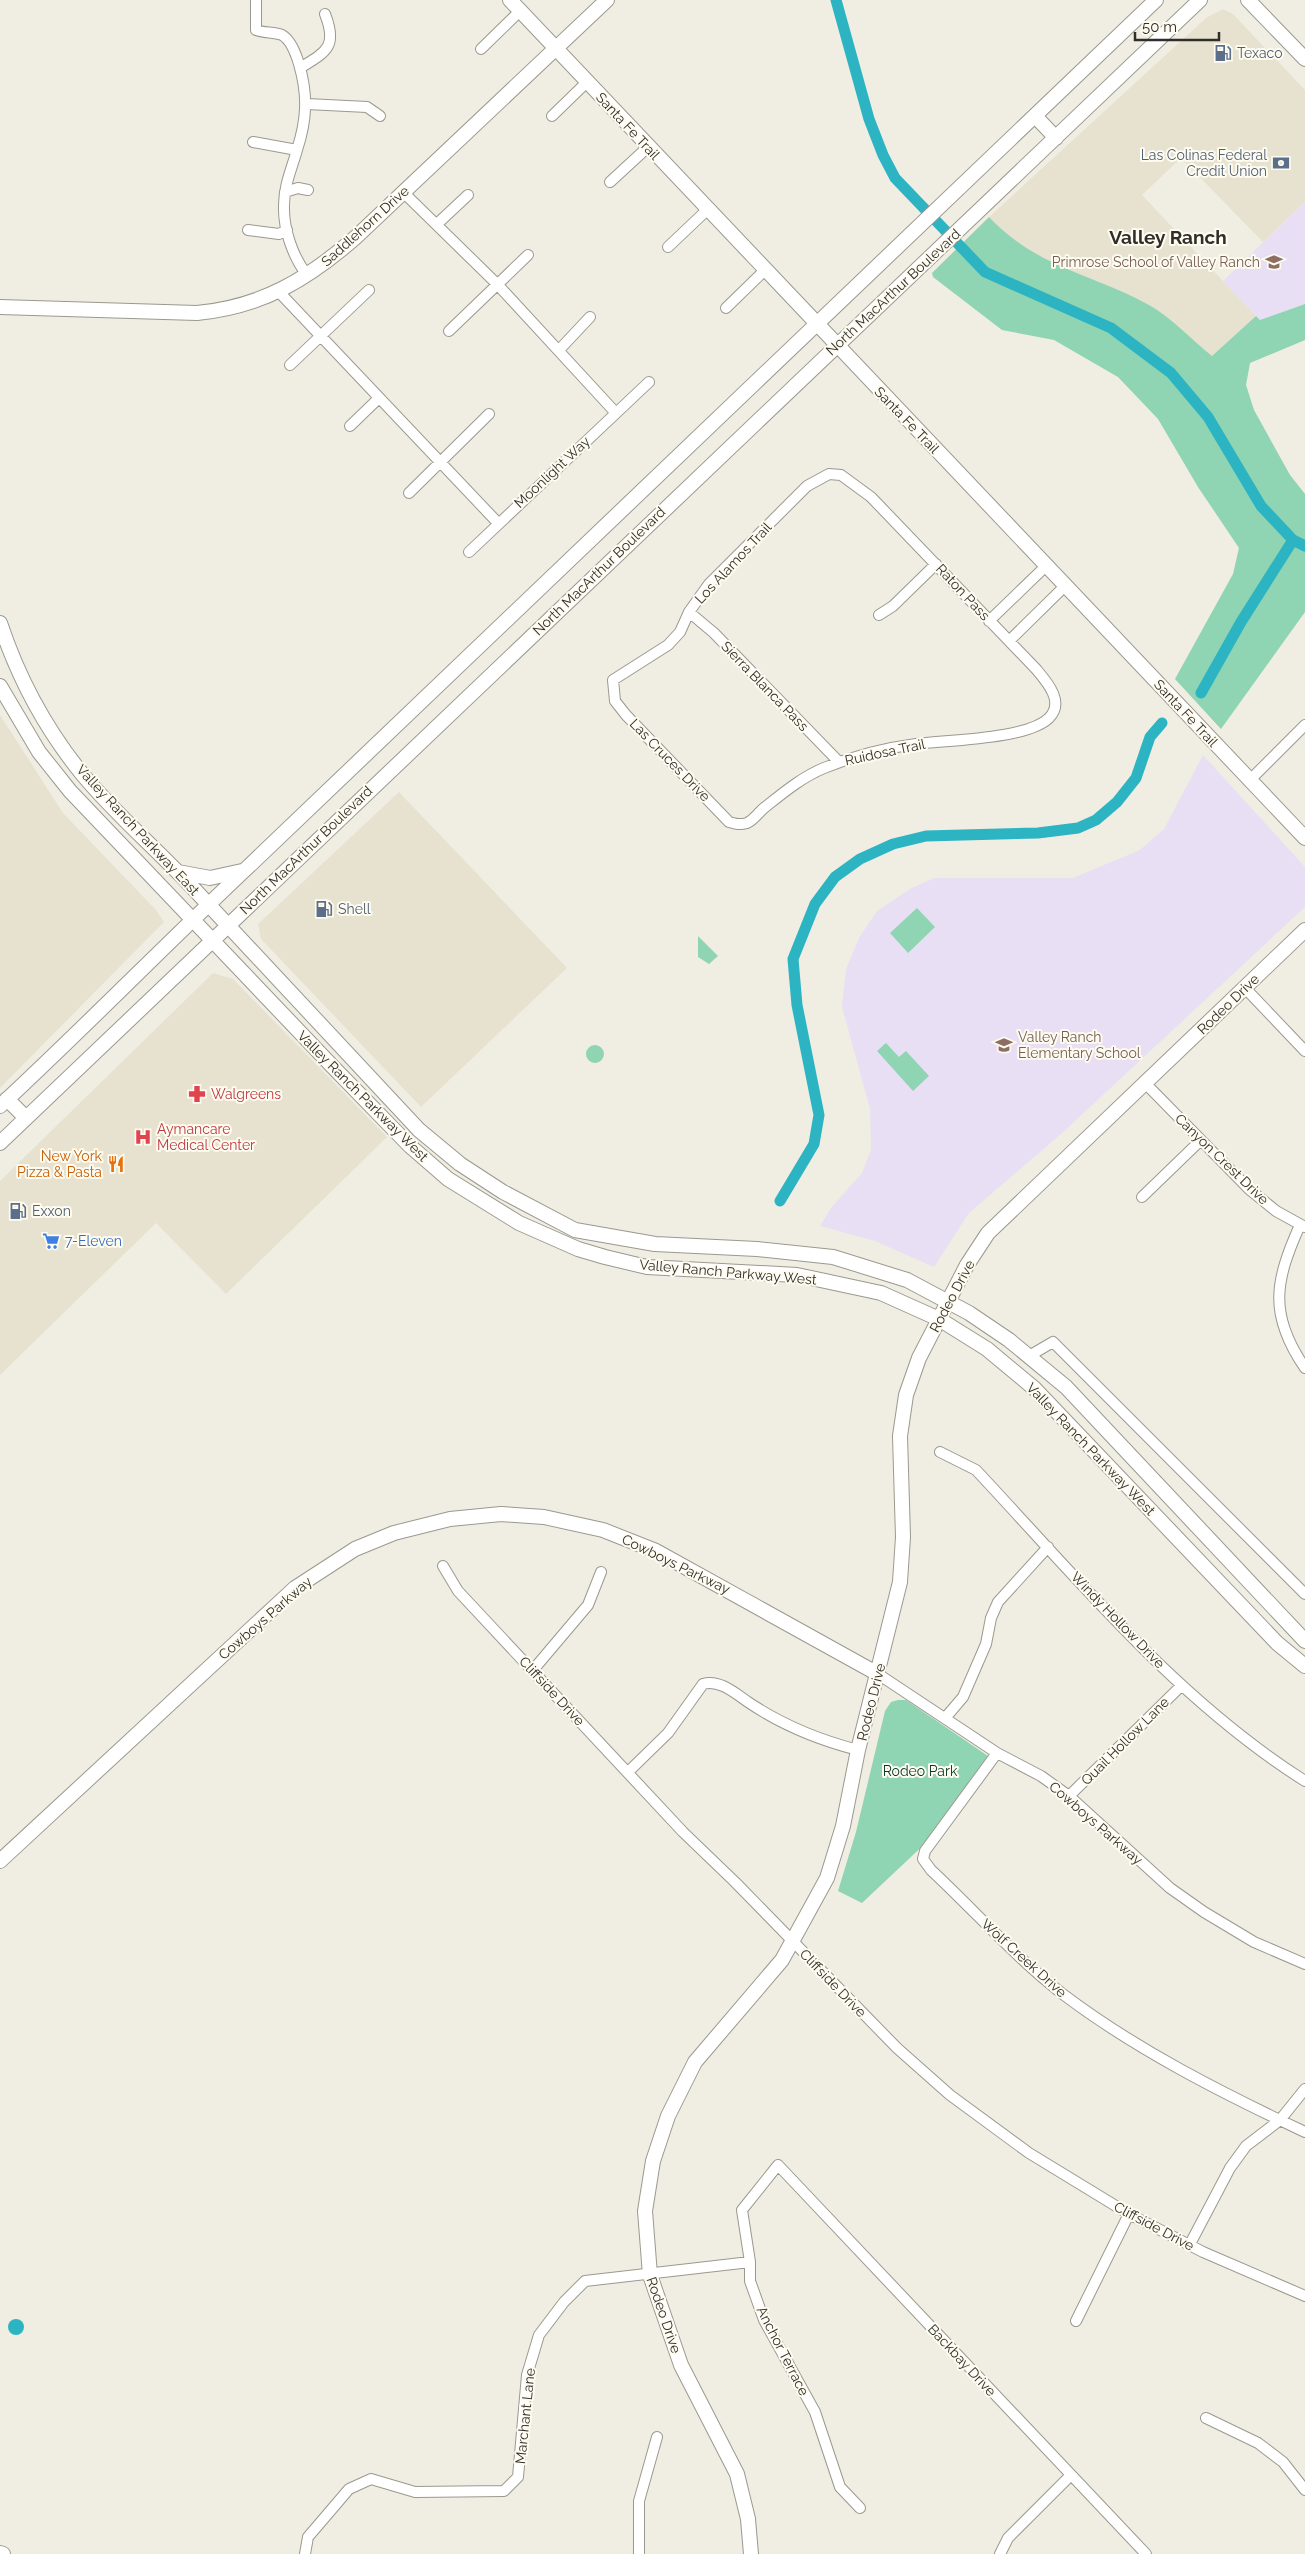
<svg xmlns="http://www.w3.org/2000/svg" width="1305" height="2554" font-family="Raleway,sans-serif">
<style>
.built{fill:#e7e2d0}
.education{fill:#e8dff4}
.green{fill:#8fd4b3}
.water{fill:#2cb4c3}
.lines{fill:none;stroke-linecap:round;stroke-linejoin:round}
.canal{stroke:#2cb4c3;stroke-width:11}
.street-casing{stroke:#9b998f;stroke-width:12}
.secondary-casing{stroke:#9b998f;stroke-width:16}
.street{stroke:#fff;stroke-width:10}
.secondary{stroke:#fff;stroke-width:14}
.labels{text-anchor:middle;stroke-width:4;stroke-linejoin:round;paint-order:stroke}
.service-label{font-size:14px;fill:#4e5e75;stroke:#fefbf0;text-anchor:start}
.street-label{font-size:14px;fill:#2f2e2a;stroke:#fefbf0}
.education-label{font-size:14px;fill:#785e54;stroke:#fefbf0;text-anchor:end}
.health-label{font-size:14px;fill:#be3a42;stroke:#fefbf0;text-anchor:start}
.food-label{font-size:14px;fill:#c56008;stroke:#fefbf0;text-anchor:end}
.shop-label{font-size:14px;fill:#366cbe;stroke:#fefbf0;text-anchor:start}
.park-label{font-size:14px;fill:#0b3726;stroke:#fefbf0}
.district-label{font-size:19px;font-weight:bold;fill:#2f2e2a;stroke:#fefbf0}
</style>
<rect width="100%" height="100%" fill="#f0ede2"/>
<path class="built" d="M1223 9 1233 14 1305 90V202L1263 242 1181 158 1142 195 1256 316 1212 357 1151 306 1044 260 1008 238 989 217 1206 18Z
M0 715 63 813 156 910 164 922 0 1088Z
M399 792 567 968 421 1107 261 939 258 924Z
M213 973 233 979 387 1137 226 1294 156 1223 0 1375V1181Z"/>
<path class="education" d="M1305 202V304L1260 320 1223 281Z
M1203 755 1305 867V907L1061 1134 969 1213 934 1267 875 1241 820 1226 831 1208 862 1173 871 1150 870 1109 842 1007 846 969 859 938 877 911 910 889 934 878H1073L1140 850 1164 829Z"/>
<path class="green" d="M989 217C1039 269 1091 273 1149 305 1171 317 1193 341 1212 356L1256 316 1260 320 1305 304V340L1250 363 1246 385 1254 410 1290 475 1305 494V612L1221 729 1175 679 1233 574 1239 548 1198 487 1158 419 1118 377 1054 340 1002 330 933 277 932 273Z
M917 908 935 927 908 953 890 933Z
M698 936 718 956 709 964 698 957Z
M886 1043 899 1057 906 1051 929 1076 913 1091 877 1051Z
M586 1054a9 9 0 1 1 18 0a9 9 0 1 1-18 0Z
M898 1700H906L988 1756 930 1839 862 1903 838 1891 856 1832 885 1711 891 1702Z"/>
<path class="water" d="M8 2327a8 8 0 1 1 16 0a8 8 0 1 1-16 0Z"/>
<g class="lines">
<path class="canal" d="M836 0 869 119 883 155 895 178 985 272 1111 328 1171 373 1208 417 1261 506 1293 540 1305 546
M1201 693 1241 622 1293 540
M780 1201 814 1144 819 1115 797 1005 793 959 815 904 835 877 860 859 893 844 926 836 1038 833 1078 828 1096 820 1117 802 1136 778 1150 737 1162 723"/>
<g class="street-casing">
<path id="street" d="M256 0V30C263 33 275 32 282 35 291 40 296 54 299 64 308 95 307 119 297 150 292 168 284 185 284 205 283 229 293 257 307 275
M481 49 520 11
M300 68C326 52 338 47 325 14
M307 104 367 107 380 116
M552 116 587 82
M253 142 297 150
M610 182 648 147
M285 192 298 188 308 190
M404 193 497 284 615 412
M437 224 468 195
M248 230 279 234 287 230
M668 247 707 210
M279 292 498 523
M726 308 765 270
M449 331 528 255
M559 350 590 317
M290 365 369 290
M350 426 379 398
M829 474 841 475 871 497 1036 669C1047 682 1065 702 1049 718 1028 739 948 740 916 744 885 748 854 756 824 768 802 777 783 793 764 808 759 812 754 820 747 823 740 825 736 824 729 822L626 715 615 701 613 680 668 645 680 632 689 612 709 584 807 486Z
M409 493 489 414
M469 552 649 382
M689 612 714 633 839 762
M879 615 893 606 936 564
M989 621 1046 566
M1009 641 1065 586
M1250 780 1305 725
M1245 988 1305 1051
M1145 1083 1249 1189 1276 1211 1305 1227
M1142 1197 1201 1140
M1300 1225C1275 1281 1268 1314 1305 1368
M1029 1356 1053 1342 1305 1594
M940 1452 976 1470C1079 1580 1177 1700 1305 1781
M443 1566 458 1591 683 1832 735 1882 897 2048 950 2095 1029 2153 1129 2214 1203 2252 1305 2296
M533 1670 588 1605 601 1572
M878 1674 997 1753 1041 1776 1069 1796 1170 1888 1204 1912 1254 1942 1305 1964
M946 1717 963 1697 986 1644 991 1618 998 1602 1048 1547
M997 1753 925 1851 923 1859 931 1870C975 1911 1016 1958 1064 1995 1137 2050 1222 2093 1305 2132
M628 1772 668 1733 703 1684C719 1679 735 1693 748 1702 782 1725 819 1740 858 1750
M1069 1796 1181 1686
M1190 2244 1230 2168 1246 2146 1280 2120 1305 2089
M1076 2321 1129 2214
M1206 2418 1258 2443 1283 2462 1305 2490
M860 2508 840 2487 815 2412 764 2320 750 2281V2262L742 2210 778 2165 1146 2554
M305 2554 308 2537 349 2489 371 2479 415 2492 504 2491 518 2477 527 2375 539 2335 564 2302 585 2281 750 2262
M639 2554V2501L657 2437
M1000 2554 1008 2538 1071 2475"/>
</g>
<g class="secondary-casing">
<path id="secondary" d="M510 0 1305 838
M1248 0 1305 59
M1035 116 1056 138
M0 307 197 313C262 307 308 279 356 237L607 0
M0 623C18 677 47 731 83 775 117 816 158 850 194 889 269 970 344 1050 419 1130L460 1164 503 1192 575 1230 655 1244 757 1249 833 1257 907 1280 969 1313 1009 1340 1066 1387 1305 1641
M0 686 39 752 70 791 333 1067 410 1146 448 1179 519 1223 578 1249 605 1257 647 1267 797 1275 881 1293 939 1319 987 1349 1035 1389 1277 1643 1305 1666
M178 872 210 878 242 871
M7 1099 26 1118
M0 1106C85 1027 165 945 249 866 552 578 854 289 1156 0
M0 1143 1200 0
M0 1861 295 1588 355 1549 394 1533 450 1519 501 1514 544 1517 603 1530 656 1551 878 1674
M0 2553 3 2554
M751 2554 748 2519 737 2474 681 2365 650 2275 645 2211 653 2161 668 2116 695 2062 782 1960 827 1878 843 1826 858 1750 900 1582 903 1537 900 1436 906 1395 919 1358 967 1265 988 1233 1305 930"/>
</g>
<use href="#street" class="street"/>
<use href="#secondary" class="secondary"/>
</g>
<defs>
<g id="fuel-bare" transform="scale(1.35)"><path d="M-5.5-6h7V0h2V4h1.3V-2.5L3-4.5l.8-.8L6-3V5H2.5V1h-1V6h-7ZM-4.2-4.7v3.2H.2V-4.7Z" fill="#5c6f8a" stroke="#fefbf0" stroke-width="2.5" paint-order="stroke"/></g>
<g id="bank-bare" transform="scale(1.35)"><path d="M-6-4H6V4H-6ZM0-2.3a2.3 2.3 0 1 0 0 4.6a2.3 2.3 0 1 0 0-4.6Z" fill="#5c6f8a" stroke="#fefbf0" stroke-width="2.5" paint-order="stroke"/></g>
<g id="school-bare" transform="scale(1.35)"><path d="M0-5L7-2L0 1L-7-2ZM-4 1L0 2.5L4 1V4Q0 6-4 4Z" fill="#8d6e63" stroke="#fefbf0" stroke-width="2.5" paint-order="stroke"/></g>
<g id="pharmacy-bare" transform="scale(1.35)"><path d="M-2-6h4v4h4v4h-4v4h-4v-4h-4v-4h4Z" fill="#e0444e" stroke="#fefbf0" stroke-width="2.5" paint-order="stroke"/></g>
<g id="hospital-bare" transform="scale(1.35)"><path d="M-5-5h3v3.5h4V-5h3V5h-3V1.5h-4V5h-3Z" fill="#e0444e" stroke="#fefbf0" stroke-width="2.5" paint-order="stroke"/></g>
<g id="restaurant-bare" transform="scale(1.35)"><path d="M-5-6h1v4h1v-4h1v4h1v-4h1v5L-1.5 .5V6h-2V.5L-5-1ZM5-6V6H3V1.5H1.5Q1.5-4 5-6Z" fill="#e8710a" stroke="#fefbf0" stroke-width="2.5" paint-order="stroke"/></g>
<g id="supermarket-bare" transform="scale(1.35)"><path d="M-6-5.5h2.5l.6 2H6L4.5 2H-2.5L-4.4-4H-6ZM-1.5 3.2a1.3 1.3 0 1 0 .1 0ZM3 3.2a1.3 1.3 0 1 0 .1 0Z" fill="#3f7fe0" stroke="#fefbf0" stroke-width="2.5" paint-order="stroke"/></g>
</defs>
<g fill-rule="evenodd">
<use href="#fuel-bare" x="1223" y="53"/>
<use href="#bank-bare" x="1281" y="163"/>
<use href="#school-bare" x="1274" y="262"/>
<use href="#fuel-bare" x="324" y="909"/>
<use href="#school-bare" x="1004" y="1045"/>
<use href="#pharmacy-bare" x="197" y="1094"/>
<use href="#hospital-bare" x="143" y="1137"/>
<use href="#restaurant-bare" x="116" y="1164"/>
<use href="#fuel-bare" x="18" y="1211"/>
<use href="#supermarket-bare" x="51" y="1241"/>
</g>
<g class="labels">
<g class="service-label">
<text x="1237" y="58">Texaco</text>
<text x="1267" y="160" text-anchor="end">Las Colinas Federal<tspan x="1267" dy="16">Credit Union</tspan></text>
<text x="338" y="914">Shell</text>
<text x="32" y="1216">Exxon</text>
</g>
<g class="street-label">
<text transform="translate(628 126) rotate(47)" y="5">Santa Fe Trail</text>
<text transform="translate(365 226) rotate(-42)" y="5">Saddlehorn Drive</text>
<text transform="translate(893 292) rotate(-43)" y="5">North MacArthur Boulevard</text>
<text transform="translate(907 420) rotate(46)" y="5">Santa Fe Trail</text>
<text transform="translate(552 472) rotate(-43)" y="5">Moonlight Way</text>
<text transform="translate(733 563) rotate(-47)" y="5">Los Alamos Trail</text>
<text transform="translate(599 571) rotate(-44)" y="5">North MacArthur Boulevard</text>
<text transform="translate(963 592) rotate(47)" y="5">Raton Pass</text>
<text transform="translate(765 686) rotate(46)" y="5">Sierra Blanca Pass</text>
<text transform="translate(1186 713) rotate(47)" y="5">Santa Fe Trail</text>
<text transform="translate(885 752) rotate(-12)" y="5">Ruidosa Trail</text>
<text transform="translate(670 760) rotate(46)" y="5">Las Cruces Drive</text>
<text transform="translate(138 830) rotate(47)" y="5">Valley Ranch Parkway East</text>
<text transform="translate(306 850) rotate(-44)" y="5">North MacArthur Boulevard</text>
<text transform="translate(1228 1004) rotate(-44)" y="5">Rodeo Drive</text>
<text transform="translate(363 1096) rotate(45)" y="5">Valley Ranch Parkway West</text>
<text transform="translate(1222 1159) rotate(44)" y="5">Canyon Crest Drive</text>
<text transform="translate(728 1272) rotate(5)" y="5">Valley Ranch Parkway West</text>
<text transform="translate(952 1296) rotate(-62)" y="5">Rodeo Drive</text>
<text transform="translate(1091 1449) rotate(46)" y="5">Valley Ranch Parkway West</text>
<text transform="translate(676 1564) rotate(26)" y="5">Cowboys Parkway</text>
<text transform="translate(265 1618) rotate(-41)" y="5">Cowboys Parkway</text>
<text transform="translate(1118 1620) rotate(46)" y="5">Windy Hollow Drive</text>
<text transform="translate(552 1691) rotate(47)" y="5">Cliffside Drive</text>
<text transform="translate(871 1702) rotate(-76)" y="5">Rodeo Drive</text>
<text transform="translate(1125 1741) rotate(-45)" y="5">Quail Hollow Lane</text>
<text transform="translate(1096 1823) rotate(41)" y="5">Cowboys Parkway</text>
<text transform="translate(1024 1958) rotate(42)" y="5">Wolf Creek Drive</text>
<text transform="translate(833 1983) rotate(46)" y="5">Cliffside Drive</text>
<text transform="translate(1154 2226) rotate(28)" y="5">Cliffside Drive</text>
<text transform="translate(664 2315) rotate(71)" y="5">Rodeo Drive</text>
<text transform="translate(783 2351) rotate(63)" y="5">Anchor Terrace</text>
<text transform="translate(962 2360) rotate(47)" y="5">Backbay Drive</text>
<text transform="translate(525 2416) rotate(-84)" y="5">Marchant Lane</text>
</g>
<g class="education-label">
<text x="1260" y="267">Primrose School of Valley Ranch</text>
<text x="1018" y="1042" text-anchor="start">Valley Ranch<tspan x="1018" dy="16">Elementary School</tspan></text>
</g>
<g class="health-label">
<text x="211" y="1099">Walgreens</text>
<text x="157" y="1134">Aymancare<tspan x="157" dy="16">Medical Center</tspan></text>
</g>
<g class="food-label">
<text x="102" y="1161">New York<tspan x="102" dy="16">Pizza &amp; Pasta</tspan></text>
</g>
<g class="shop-label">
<text x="65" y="1246">7-Eleven</text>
</g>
<g class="park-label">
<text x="920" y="1776">Rodeo Park</text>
</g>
<g class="district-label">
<text x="1168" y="244">Valley Ranch</text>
</g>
</g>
<path d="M1135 32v8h84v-8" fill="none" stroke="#2f2e2a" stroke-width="2.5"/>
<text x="1142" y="32" font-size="15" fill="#2f2e2a" stroke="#fefbf0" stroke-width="4" paint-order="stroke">50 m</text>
</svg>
